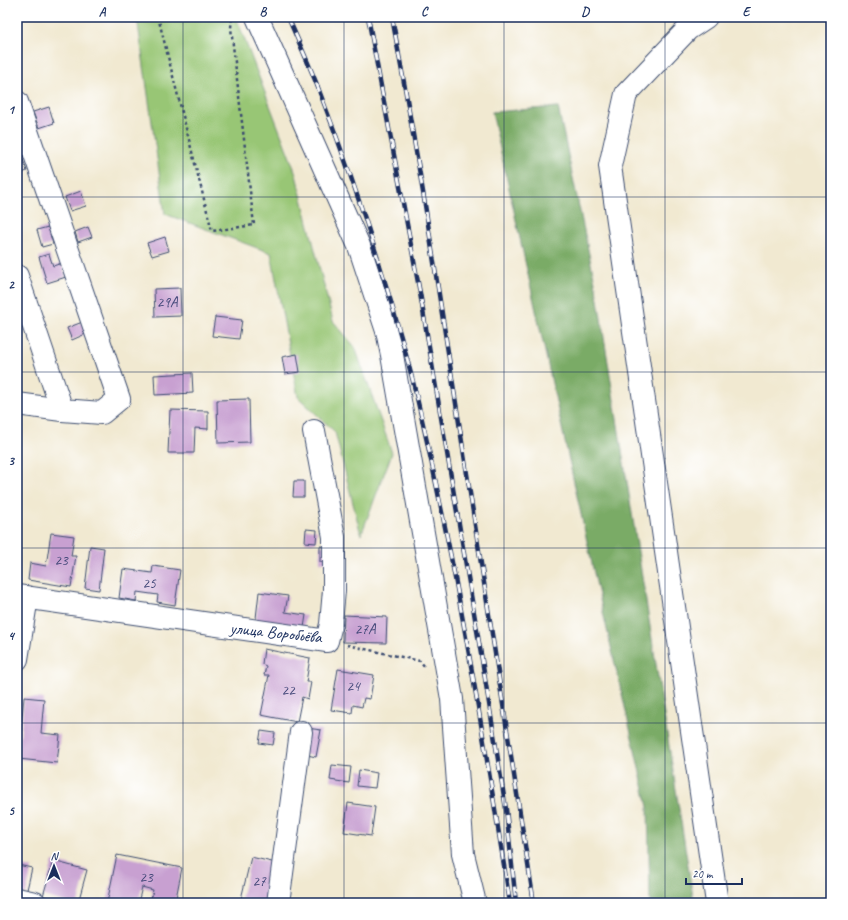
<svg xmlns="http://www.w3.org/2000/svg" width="848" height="920" font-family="Caveat,sans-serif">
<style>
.green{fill:#98c674;stroke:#5a7a69}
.forest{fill:#7aab66;stroke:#4a6d62}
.building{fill:#c8a0d1}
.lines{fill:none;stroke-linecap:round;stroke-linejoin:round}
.minor-casing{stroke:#3b4b6f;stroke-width:24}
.path{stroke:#3b4b6f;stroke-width:2.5;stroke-dasharray:3 3;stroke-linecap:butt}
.minor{stroke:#fff;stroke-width:22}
.rail-casing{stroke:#1b2f5e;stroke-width:4.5}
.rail{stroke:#fff;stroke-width:3;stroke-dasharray:9;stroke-linecap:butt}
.grid{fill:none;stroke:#1b2f5e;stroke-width:1;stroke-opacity:0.55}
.labels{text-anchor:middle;stroke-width:4;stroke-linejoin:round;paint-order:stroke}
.number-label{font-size:15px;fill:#464b7b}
.street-label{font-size:17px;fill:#1b2f5e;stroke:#fff}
.neatline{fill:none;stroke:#1b2f5e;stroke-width:1.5}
.grid-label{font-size:13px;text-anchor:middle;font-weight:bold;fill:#1b2f5e}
</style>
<rect width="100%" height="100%" fill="#fff"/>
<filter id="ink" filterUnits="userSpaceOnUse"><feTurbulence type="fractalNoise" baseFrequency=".025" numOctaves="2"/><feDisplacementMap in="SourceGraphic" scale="8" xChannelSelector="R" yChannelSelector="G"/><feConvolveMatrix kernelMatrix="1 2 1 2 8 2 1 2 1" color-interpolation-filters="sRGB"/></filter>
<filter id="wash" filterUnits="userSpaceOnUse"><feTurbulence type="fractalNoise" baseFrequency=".012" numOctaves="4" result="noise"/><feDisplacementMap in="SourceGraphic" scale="16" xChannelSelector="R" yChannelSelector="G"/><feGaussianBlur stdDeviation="0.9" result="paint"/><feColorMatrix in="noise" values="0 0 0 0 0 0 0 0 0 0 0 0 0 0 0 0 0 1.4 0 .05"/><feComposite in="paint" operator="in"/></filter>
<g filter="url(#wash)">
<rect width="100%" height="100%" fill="#f1e9d1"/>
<path class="green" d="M137 17H236L295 171 333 321 355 347 392 453 361 535 335 432 298 397 271 253 165 214Z"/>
<path class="forest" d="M558 107 596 287 694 903H650L648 807 596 582 492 112Z"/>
<g id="blocks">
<path class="building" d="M49 107 54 123 39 128 33 112Z
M17 132 26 149 17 153Z
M22 157 27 171 17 175V158Z
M81 191 86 206 70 211 65 197Z
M48 227 53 244 42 247 37 230Z
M88 227 92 237 78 242 75 232Z
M165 237 169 251 152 256 147 243Z
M49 254 53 266 62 263 66 277 47 283 39 257Z
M180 288 181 316 155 317 154 289Z
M215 317 242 320 239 339 212 336Z
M85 321 90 332 72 340 67 328Z
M297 354 300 372 285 374 282 357Z
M192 373 193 393 155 395 154 375Z
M249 399 250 442 218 443 217 400Z
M170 410 208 411V429L195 428 194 453H168Z
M294 481H304V497H293Z
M306 529 317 530 316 543 305 542Z
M51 533 74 536 71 556H76L71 587 28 580 30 563 46 566Z
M90 546 104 548 99 590 85 588Z
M320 546 331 547 330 563 320 562Z
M153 566 180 570 175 605 157 602 158 595 137 592 136 601 119 598 123 569 152 573Z
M259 592 288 596 285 612 306 615 303 634 255 627Z
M344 615 387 617 386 643 343 642Z
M264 649 310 658 306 682H311L308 699 302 697 297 722 261 715 269 675H264L266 666 262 664Z
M338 669 374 675 370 699 364 698 362 707 353 705 352 713 331 710Z
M24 697 44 699 41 733 60 735 57 763 18 759Z
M307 728 321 730 316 757 303 754Z
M261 731 275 733 273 745 259 743Z
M332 765 351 767 349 783 330 780Z
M359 770 377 773 375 788 357 786Z
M348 803 375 807 371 836 344 832Z
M117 855 182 868 175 903H150L153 890 142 887 138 903H107Z
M251 857 276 863 267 903H260L241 899Z
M53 861 87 870 78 903H68L43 896Z
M18 865 32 868 26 894 17 892Z"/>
</g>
</g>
<g filter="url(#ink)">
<use href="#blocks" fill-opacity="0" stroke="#3b4b6f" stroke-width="1"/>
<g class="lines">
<g class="minor-casing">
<path id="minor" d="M257 17 359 246 387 331 392 355 452 699 463 854 475 903
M706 17 688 29 626 94 610 166 717 903
M17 102 119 399 102 413 62 410 17 404
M17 276 62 410
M17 596 327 641 331 624 334 590V537L314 431
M17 659 27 597
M17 899 35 903
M278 903 301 732"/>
</g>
<path class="path" d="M158 17 212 231 254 225 231 28 232 17
M347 645 420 661 425 667"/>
<use href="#minor" class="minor"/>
<g class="rail-casing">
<path id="rail" d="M288 17C299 43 311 68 320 93 353 178 381 264 405 351 421 409 433 468 445 527 470 651 490 777 510 903
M368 17 420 293 482 660 506 809 516 903
M392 17 405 88 423 192 534 903"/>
</g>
<use href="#rail" class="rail"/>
</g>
</g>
<path class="grid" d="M183 17V903M344 17V903M504 17V903M665 17V903M17 197H831M17 372H831M17 548H831M17 723H831"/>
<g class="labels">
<g class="number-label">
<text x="167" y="307">29А</text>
<text x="61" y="565">23</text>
<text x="149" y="588">25</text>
<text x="365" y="634">27А</text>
<text x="353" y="691">24</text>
<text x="288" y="695">22</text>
<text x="146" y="882">23</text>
<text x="259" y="886">27</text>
</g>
<g class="street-label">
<text transform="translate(276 632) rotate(6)" y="6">улица Воробьёва</text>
</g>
</g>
<rect width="848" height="920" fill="none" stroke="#fff" stroke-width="44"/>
<g transform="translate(54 866)" stroke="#ffffff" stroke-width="3" paint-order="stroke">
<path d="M0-3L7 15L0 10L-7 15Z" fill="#1b2f5e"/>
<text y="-6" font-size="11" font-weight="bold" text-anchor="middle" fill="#1b2f5e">N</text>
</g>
<path d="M686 878v6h56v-6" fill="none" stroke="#1b2f5e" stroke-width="2"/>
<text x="692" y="878" font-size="12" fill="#1b2f5e" stroke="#ffffff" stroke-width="3" paint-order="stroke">20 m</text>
<rect x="22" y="22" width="804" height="876" class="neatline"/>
<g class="grid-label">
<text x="102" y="16">A</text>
<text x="263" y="16">B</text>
<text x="424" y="16">C</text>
<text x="585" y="16">D</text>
<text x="746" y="16">E</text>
<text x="11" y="114">1</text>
<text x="11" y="289">2</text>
<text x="11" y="465">3</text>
<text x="11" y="640">4</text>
<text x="11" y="815">5</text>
</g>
</svg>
